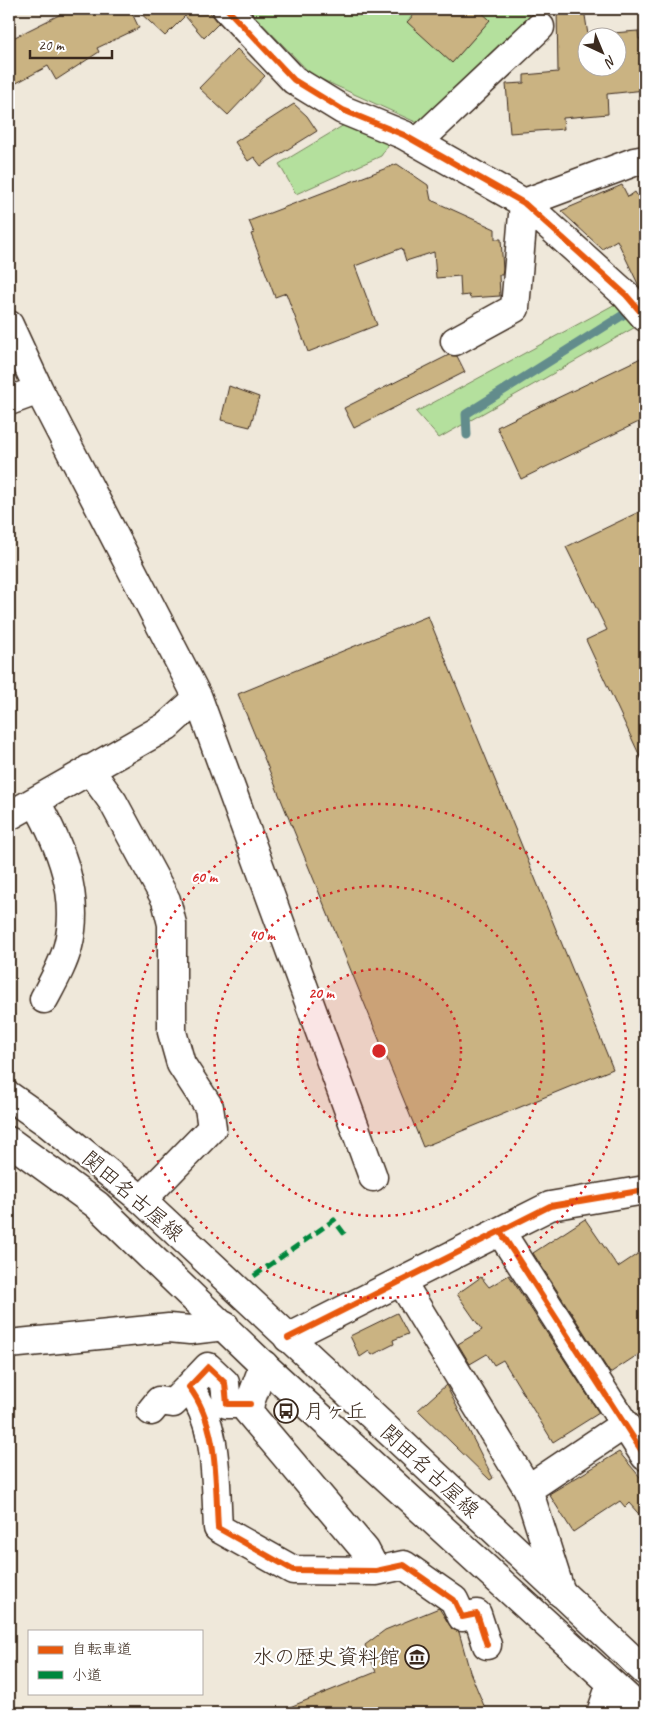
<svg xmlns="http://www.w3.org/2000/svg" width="654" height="1722" font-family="Caveat,'Klee One',sans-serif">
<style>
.green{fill:#b4e09d;stroke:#78855e}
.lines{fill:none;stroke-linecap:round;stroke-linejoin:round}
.stream{stroke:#628c8c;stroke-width:9}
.building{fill:#cab382;stroke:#3b2a1e;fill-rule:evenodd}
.minor-casing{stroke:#3b2a1e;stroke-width:31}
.major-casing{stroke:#3b2a1e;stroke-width:31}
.minor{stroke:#fff;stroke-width:28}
.major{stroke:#fff;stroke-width:28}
.quiet{stroke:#00873e;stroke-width:5;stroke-dasharray:10 5;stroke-linecap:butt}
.cycleway-casing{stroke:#fff;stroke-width:9}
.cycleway{stroke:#e8590c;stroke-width:6}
.ring{fill:none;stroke:#d62828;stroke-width:2.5;stroke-dasharray:2.5 5}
.labels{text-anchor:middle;stroke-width:4.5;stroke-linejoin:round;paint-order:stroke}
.street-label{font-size:21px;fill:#3b2a1e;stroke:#fff}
.poi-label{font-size:21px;fill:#3b2a1e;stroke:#fff;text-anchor:start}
.centre{fill:#d62828;stroke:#fff;stroke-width:2.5}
.ring-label{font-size:15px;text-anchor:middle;font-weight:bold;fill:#d62828;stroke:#fff;stroke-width:4.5;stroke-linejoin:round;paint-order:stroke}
</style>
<rect width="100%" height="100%" fill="#efe8da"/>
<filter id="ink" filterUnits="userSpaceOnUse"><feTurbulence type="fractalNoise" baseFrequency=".02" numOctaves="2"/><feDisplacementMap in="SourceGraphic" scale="10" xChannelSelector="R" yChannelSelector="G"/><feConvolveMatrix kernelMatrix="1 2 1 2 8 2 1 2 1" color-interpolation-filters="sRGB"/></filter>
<g filter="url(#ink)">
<path class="green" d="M248 9H528L531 23 420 124 312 75Z
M354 119 393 138 381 156 296 194 279 164Z
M619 302 639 325 439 438 416 412Z"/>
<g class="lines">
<path class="stream" d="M467 435 466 414 634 308"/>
</g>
<path class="building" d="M71 9H130L139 28 97 48 99 52 56 80 48 66 9 87V40Z
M136 9H207L219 23 204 38 185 16 165 36Z
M419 9H478L490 20 452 63 407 22Z
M557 9H584L588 35 638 31 639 39 645 38V90L607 94 608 114 563 118 564 129 510 133 506 84 524 83V75L558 72ZM586 38H616V68H586Z
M237 49 265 76 228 115 199 88Z
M294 104 307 116 317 131 261 166 254 157 248 161 235 142Z
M397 164 428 185 431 200 495 229V239H501L503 270 502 275H499L500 296 470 298 469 295 461 296 460 276 436 278 434 252 406 261 402 248 355 266 377 325 308 352 286 293 275 297 251 234 254 233 249 221Z
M622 185 628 197 635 192 638 197 645 194V293L639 286 617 240 602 249 561 211Z
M449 355 457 356 465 372 354 428 344 408Z
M645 356V419L521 479 497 427Z
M229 386 259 397 250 427 221 420Z
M645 509V767L586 640 607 630 566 547Z
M428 616 613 1069 423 1147 238 694Z
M585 1219 618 1267 645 1249V1350L610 1373 533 1253Z
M509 1275 599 1413 553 1442 503 1360 494 1365 487 1354 470 1364 458 1344 482 1330 457 1294 481 1277 489 1287Z
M397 1313 408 1334 393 1340 394 1344 372 1355 369 1351 360 1357 350 1336Z
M446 1385 493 1478 490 1480 418 1410Z
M619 1452 645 1483V1521L629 1503 625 1507 620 1501 573 1532 549 1494Z
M439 1608 452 1629 459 1632 470 1672 487 1713H275L376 1672 365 1645 385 1630Z"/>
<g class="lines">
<g class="minor-casing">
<path id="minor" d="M227 9 294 80 343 110 404 135 524 203 626 295 645 317
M418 142 540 27
M9 325 39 390 198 698 167 726 9 816
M455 341 515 308 524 203 634 162 645 160
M9 401 39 390
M198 698 373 1177
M89 769 113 802 166 900 172 924V1032L181 1064 209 1107 212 1128 142 1200
M36 802C60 845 81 896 68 946 63 965 53 982 44 999
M500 1231 645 1456
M401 1281 528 1489 561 1593
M288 1338 550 1206 645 1190
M9 1344 169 1328 190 1330 225 1326
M264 1365 247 1410 365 1550 376 1571
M250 1404H227L225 1383 208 1367 189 1387C219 1426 215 1480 218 1528L293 1570 376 1571 404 1565 454 1600 462 1617 477 1614 487 1645
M151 1411 159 1401 173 1403 189 1387
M528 1489 625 1424
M601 1713 611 1684"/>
</g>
<g class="major-casing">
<path id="major" d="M9 1096 46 1122 142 1200 645 1671
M9 1141 97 1205 260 1362 644 1713"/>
</g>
<use href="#minor" class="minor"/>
<use href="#major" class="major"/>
<path class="quiet" d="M254 1276 334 1220 346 1236"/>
<g class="cycleway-casing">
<path id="cycleway" d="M227 9 294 80 343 110 404 135 524 203 626 295 645 317
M500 1231 645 1456
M288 1338 550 1206 645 1190
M250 1404H227L225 1383 208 1367 189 1387C219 1426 215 1480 218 1528L293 1570 376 1571 404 1565 454 1600 462 1617 477 1614 487 1645"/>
</g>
<use href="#cycleway" class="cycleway"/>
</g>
</g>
<circle cx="379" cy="1051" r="82" fill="#d62828" fill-opacity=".12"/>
<g class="ring">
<circle cx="379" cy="1051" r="82"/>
<circle cx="379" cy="1051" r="165"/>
<circle cx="379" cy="1051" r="247"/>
</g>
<defs>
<g id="bus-ring" transform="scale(1.25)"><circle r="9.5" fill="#fff" stroke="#3b2a1e" stroke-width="1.5"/><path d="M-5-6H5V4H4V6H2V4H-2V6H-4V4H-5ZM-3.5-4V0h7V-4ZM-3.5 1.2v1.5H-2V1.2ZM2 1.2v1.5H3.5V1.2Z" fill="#3b2a1e"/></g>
<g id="museum-ring" transform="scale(1.25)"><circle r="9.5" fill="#fff" stroke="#3b2a1e" stroke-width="1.5"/><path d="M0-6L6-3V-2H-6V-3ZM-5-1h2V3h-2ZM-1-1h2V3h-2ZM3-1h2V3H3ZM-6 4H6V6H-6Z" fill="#3b2a1e"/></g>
</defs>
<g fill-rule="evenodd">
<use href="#bus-ring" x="286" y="1411"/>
<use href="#museum-ring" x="417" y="1657"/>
</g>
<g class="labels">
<g class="street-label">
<text transform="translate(133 1196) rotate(41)" y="7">関田名古屋線</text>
<text transform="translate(430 1471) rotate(43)" y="7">関田名古屋線</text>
</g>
<g class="poi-label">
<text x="304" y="1418">月ヶ丘</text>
<text x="400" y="1664" text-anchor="end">水の歴史資料館</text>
</g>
</g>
<circle cx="379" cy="1051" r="8" class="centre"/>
<g class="ring-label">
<text x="204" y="882">60 m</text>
<text x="262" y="940">40 m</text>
<text x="321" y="998">20 m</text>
</g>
<rect width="654" height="1722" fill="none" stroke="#fff" stroke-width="30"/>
<rect x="15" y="15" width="624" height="1692" fill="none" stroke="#3b2a1e" stroke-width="2" filter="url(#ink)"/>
<rect x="28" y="1630" width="175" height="65" fill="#ffffff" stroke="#b1aaa5"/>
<rect x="38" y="1646" width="25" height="8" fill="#e8590c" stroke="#b1aaa5"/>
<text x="72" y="1654" font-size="15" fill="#3b2a1e">自転車道</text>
<rect x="38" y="1671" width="25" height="8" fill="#00873e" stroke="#b1aaa5"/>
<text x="72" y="1680" font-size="15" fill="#3b2a1e">小道</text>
<g transform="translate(602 52) rotate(136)"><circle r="24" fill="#ffffff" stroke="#b1aaa5"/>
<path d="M0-4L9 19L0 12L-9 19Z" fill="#3b2a1e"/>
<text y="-8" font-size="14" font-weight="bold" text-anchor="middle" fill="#3b2a1e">N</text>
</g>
<path d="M30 50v8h82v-8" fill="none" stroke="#3b2a1e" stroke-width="2.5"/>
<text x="38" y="50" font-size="15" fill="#3b2a1e" stroke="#ffffff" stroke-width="4" paint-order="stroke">20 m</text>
</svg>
